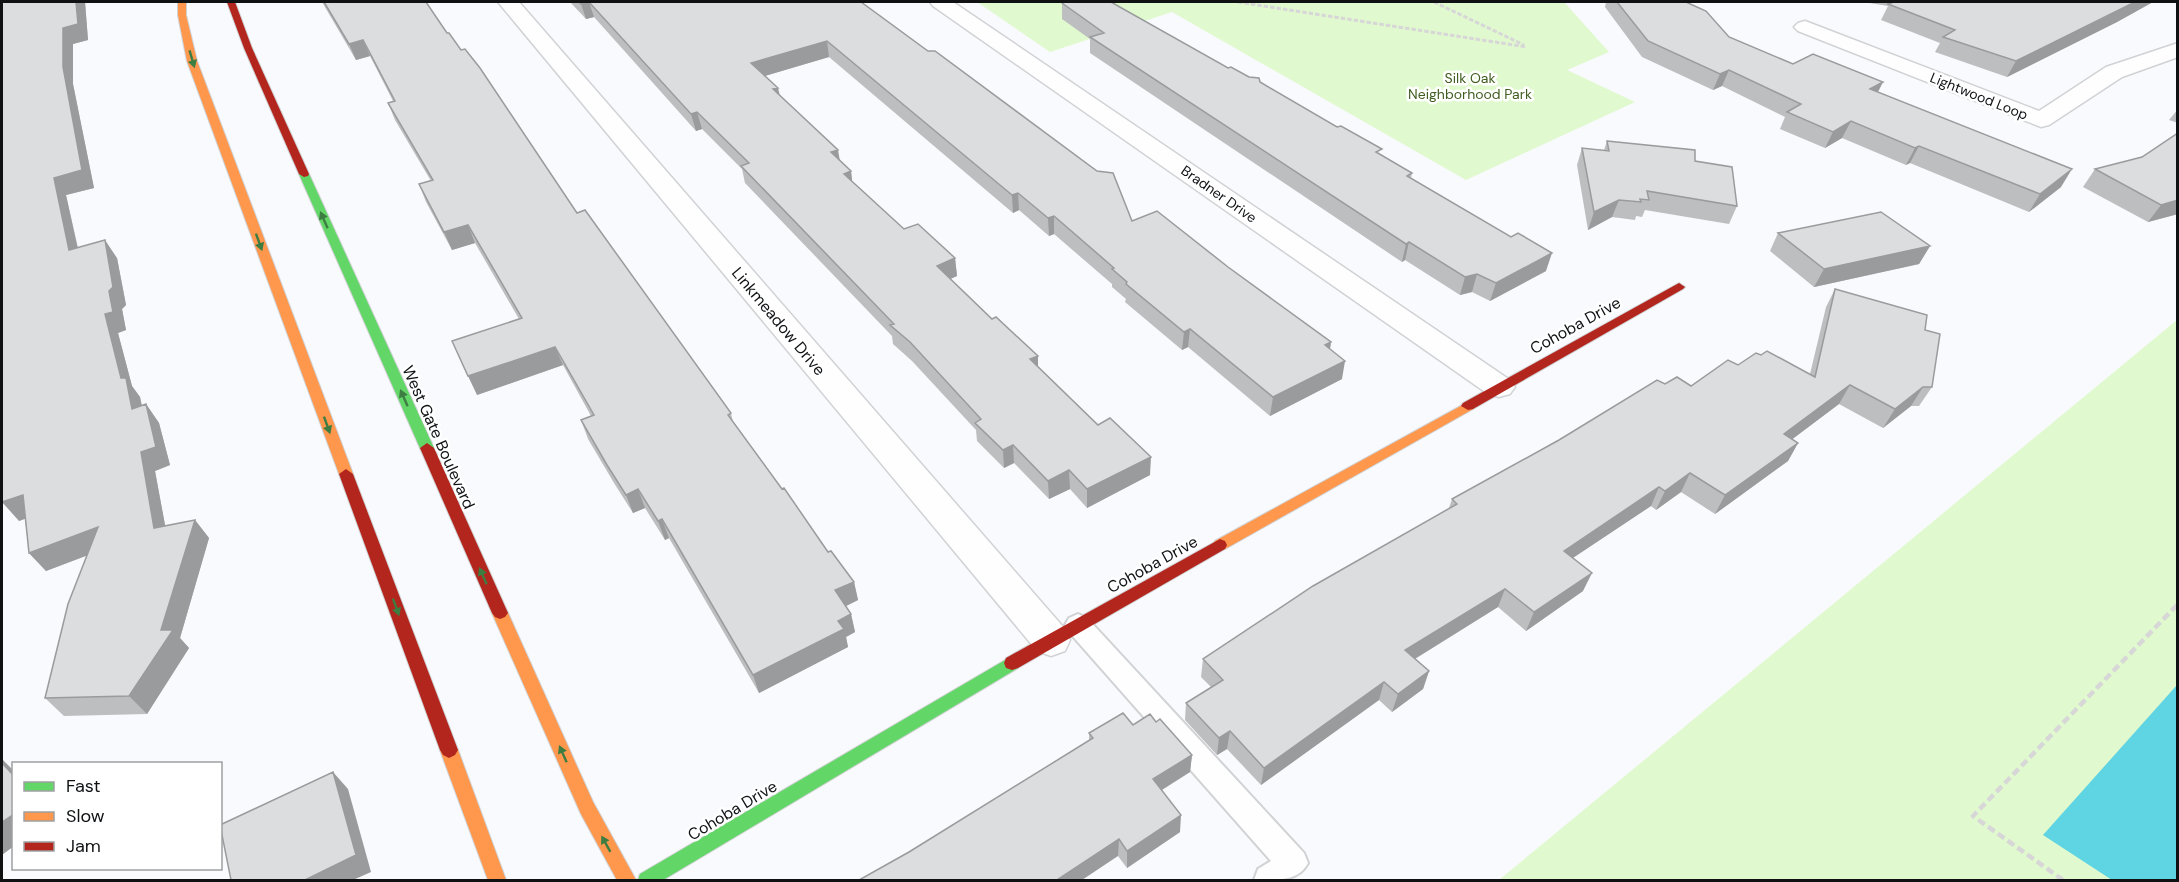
<svg xmlns="http://www.w3.org/2000/svg" width="2179" height="882" font-family="'DM Sans',sans-serif">
<style>
.green{fill:#e1f9ce}
.water{fill:#5fd4e3}
.lines{fill:none;stroke-linecap:round;stroke-linejoin:round}
.lane-casing{stroke:#d0d2d4;stroke-width:4}
.street-casing{stroke:#d0d2d4;stroke-width:3}
.fast-casing{stroke:#d0d2d4;stroke-width:2}
.slow-casing{stroke:#d0d2d4;stroke-width:2}
.jam-casing{stroke:#d0d2d4;stroke-width:2}
.path-far1{stroke:#d7d7d8;stroke-width:3;stroke-dasharray:4.5 2;stroke-linecap:butt}
.path{stroke:#d7d7d8;stroke-width:4.5;stroke-dasharray:8 4;stroke-linecap:butt}
.lane{fill:#fefeff;fill-rule:evenodd}
.street{fill:#fefeff;fill-rule:evenodd}
.fast{fill:#63d668;fill-rule:evenodd}
.slow{fill:#ff974d;fill-rule:evenodd}
.jam{fill:#b3261e;fill-rule:evenodd}
.wall{fill:#bcbec0}
.shaded-wall{fill:#999b9c}
.building{fill:#dbdddf;stroke:#999b9c;stroke-width:1.5}
.oneway{fill:#3d7d42}
.labels{text-anchor:middle;stroke-width:5;stroke-linejoin:round;paint-order:stroke}
.far-park-label{font-size:14px;fill:#415d21;stroke:#fff}
.far-street-label{font-size:14px;fill:#0f1113;stroke:#fff}
.street-label{font-size:16px;fill:#0f1113;stroke:#fff}
</style>
<rect width="100%" height="100%" fill="#f8fafd"/>
<path class="green" d="M977 2H1564L1609 52 1567 70 1635 102 1466 180 1172 12 1050 52Z
M2177 320V880H1499Z"/>
<path class="water" d="M2177 685V880H2112L2043 835Z"/>
<g class="lines">
<g class="lane-casing">
<path id="lane" d="M1078 614 1087 618 1304 853 1308 863C1298 882 1277 880 1254 880L1258 869 1271 861 1069 632 1065 625 1069 618Z"/>
</g>
<g class="street-casing">
<path id="street" d="M498 2H519L1065 629 1070 640 1065 651 1051 656 1037 651Z
M930 2H953L1510 380 1515 387 1510 394 1499 397 1488 394 933 6Z
M1805 21 2039 111 2106 67 2178 43V57L2122 77 2049 125 2041 127 1798 31 1794 27 1798 23Z"/>
</g>
<g class="fast-casing">
<path id="fast" d="M304 171 309 174 434 448 432 451H422L420 448 299 174Z
M1012 656 1018 658 1020 663 1018 668 663 880H638L640 874Z"/>
</g>
<g class="slow-casing">
<path id="slow" d="M178 2H186V15L197 61 353 474 351 478 346 479 339 474 187 61 178 15Z
M1468 402 1475 406 1473 409 1225 549H1215L1213 545 1215 541Z
M500 607 505 609 508 613 593 802 636 880H617L581 814 492 613 495 609Z
M449 742 455 745 458 750 506 880H488L440 750 443 745Z"/>
</g>
<g class="jam-casing">
<path id="jam" d="M227 2H235L252 48 309 174 308 176 304 177 299 174 244 48Z
M1679 283 1685 287 1683 289 1473 409 1468 410 1461 406 1463 403Z
M427 443 434 448 508 613 505 617 500 619 495 617 492 613 420 448Z
M346 469 353 474 458 750 455 755 449 758 443 755 440 750 339 474Z
M1220 539 1225 541 1227 545 1225 549 1018 668 1012 670 1006 668 1004 663 1006 658Z"/>
</g>
<path class="path-far1" d="M1238 2 1527 47
M1434 2 1524 45"/>
<path class="path" d="M2063 880 1973 816 2178 604"/>
<use href="#lane" class="lane"/>
<use href="#street" class="street"/>
<use href="#fast" class="fast"/>
<use href="#slow" class="slow"/>
<use href="#jam" class="jam"/>
</g>
<path class="wall" d="M2 2H85L88 40 73 44V84L94 188 66 195 78 248 117 258 126 305 122 309 126 330 118 333 132 386 140 397 142 406 146 404 159 423 170 465 155 471 165 526 195 520 209 538 180 638 189 648 147 714 64 716 45 698 86 556 46 571 29 553 25 519 19 521Z
M322 2H426L447 33 577 213 731 413 733 422 828 552 854 582 858 600 846 606 851 614 855 632 846 637 848 647 759 693 669 538 665 540 645 508 633 513 614 483 588 439 581 420 591 416 563 365 477 395 519 319 475 243 452 250 426 202 419 184 431 181 395 120 388 103 393 101 370 56 356 60Z
M570 2H861L1132 221 1228 267 1331 342 1330 349 1342 379 1270 416 1188 347 1182 350 1125 302 1126 299 1112 287V284L1054 234 1049 236 1019 210 1013 213 829 57 765 76 780 96 840 162 851 171 852 181 904 229 955 258 957 276 950 279 992 319 1038 356V367L1150 475 1087 508 1070 489 1049 499 1014 463 1004 468 977 441 976 430 912 361 893 344 892 336 745 183 742 169 702 129 696 131 594 17 586 19Z
M1606 2H1689L1688 3 1729 37 1793 64 1878 92 2061 187 2029 212 1910 163 1906 165 1842 138 1825 148 1780 129 1785 117 1722 86 1713 90 1642 57 1605 7Z
M1863 2H2153L2117 22 2007 77 1935 52 1940 43 1881 20 1888 6Z
M1062 3 1228 68 1260 82 1412 173 1411 178 1546 271 1490 301 1472 292 1460 295 1405 260 1402 262 1090 53V39L1062 19Z
M2178 109V123L2169 120Z
M2178 133V214L2148 222 2083 187 2095 169 2142 157Z
M1607 141 1695 161 1737 206 1729 224 1645 210 1642 217 1636 216 1635 220 1612 217 1588 230 1577 165 1582 148 1604 150Z
M1778 233 1930 246 1919 264 1814 287 1770 251Z
M1835 289 1925 330 1932 387 1919 406H1911L1883 428 1839 404 1792 439 1798 443 1788 461 1715 514 1681 492 1656 510 1651 506 1573 558 1583 591 1526 631 1498 607 1415 659 1429 671 1423 689 1392 712 1379 700 1261 785 1227 749 1217 755 1185 720 1186 703 1211 687 1201 677 1203 659 1449 508 1452 499 1665 384 1691 386 1761 355 1810 374 1826 307Z
M1156 722 1192 755 1190 772 1162 790 1180 832 1127 868 1118 856 909 852 1089 740V733Z"/>
<path class="shaded-wall" d="M76 2H85L88 40 73 44V84L94 188 66 195 82 268 69 250 54 178 63 67V28Z
M589 2 594 17 586 19 581 4Z
M2135 2H2153L2117 22 2007 77 2016 61Z
M363 40 370 56 356 60 349 44Z
M827 41 829 57 754 79 751 63Z
M1729 70 1722 86 1713 90 1720 74Z
M1883 82 1875 98 1870 89Z
M778 88 782 104 773 89Z
M697 112 702 129 696 131 691 114Z
M1851 121 1842 138 1825 148 1833 132Z
M1919 146 1910 163 1906 165 1915 148Z
M838 150 841 167 831 152Z
M2072 169 2061 187 2029 212 2040 194Z
M851 171 853 189 844 174Z
M1018 193 1019 210 1013 213 1012 195Z
M1619 200 1612 217 1588 230 1594 212Z
M2178 200V214L2148 222 2161 205Z
M1054 216V234L1049 236 1048 218Z
M468 225 475 243 452 250 444 232Z
M105 240 117 258 126 305 122 309 126 330 118 333 132 386 140 397 146 427 132 409 121 378 105 314 109 291Z
M1409 242 1405 260 1402 262 1406 244Z
M1930 246 1919 264 1814 287 1824 269Z
M1552 253 1546 271 1490 301 1496 283Z
M955 258 957 276 939 284 937 266Z
M1477 274 1472 292 1460 295 1465 277Z
M1190 329 1188 347 1182 350 1184 332Z
M1331 342 1328 361 1325 345Z
M555 347 563 365 477 395 468 376Z
M1038 356V374L1030 359Z
M1345 361 1342 379 1270 416 1273 397Z
M1850 385 1839 404 1774 453 1784 434Z
M1923 387 1911 406 1883 428 1895 409Z
M146 404 159 423 170 465 155 471 169 546 154 528 141 452Z
M1798 443 1788 461 1715 514 1725 495Z
M1013 445 1014 463 1004 468 1003 450Z
M1151 457 1150 475 1087 508V489Z
M1069 470 1070 489 1049 499 1048 481Z
M1690 473 1681 492 1656 510 1665 491Z
M1659 487 1651 506 1556 569 1564 551Z
M638 489 645 508 633 513 626 495Z
M23 495 39 513 19 521 2 502Z
M662 519 669 538 665 540 658 521Z
M195 520 209 538 180 638 189 648 147 714 129 696 161 630Z
M98 527 114 545 46 571 29 553Z
M1592 573 1583 591 1526 631 1534 612Z
M854 582 858 600 840 609 835 590Z
M1505 589 1498 607 1400 668 1405 650Z
M851 614 855 632 846 637 848 647 759 693 753 675 838 621Z
M1429 671 1423 689 1392 712 1398 694Z
M1384 682 1379 700 1261 785 1264 768Z
M1230 731 1227 749 1217 755 1219 738Z
M1192 755 1190 772 1152 796 1153 779Z
M2 759 14 771V776L2 763Z
M333 772 348 789 371 872 353 880H305Z
M14 814V846L2 855V822Z
M1181 815 1180 832 1127 868V851Z
M1119 839 1118 856 1082 880H1057Z"/>
<path class="building" d="M2 2H76L78 24 63 28V67L82 170 54 178 69 250 105 240 113 287 109 291 113 312 105 314 121 378H126L132 409 146 404 156 447 141 452 154 528 195 520 161 630H173L129 696 45 698 68 604 98 527 29 553 23 495 2 502Z
M324 2H426L447 33H449L461 50 465 49 480 68 577 213 585 210 731 413 728 415 782 489 784 488 828 552 831 551 854 582 835 590 851 614 838 621 844 629 753 675 662 519 658 521 638 489 626 495 607 465 581 420 594 415 555 347 468 376 452 341 522 318 468 225 444 232 419 184 433 180 388 103 395 101 363 40 349 44Z
M579 2H861L928 51H935L1097 171 1113 173 1132 221 1157 211 1228 267 1331 342 1325 345 1345 361 1273 397 1190 329 1184 332 1126 284 1127 282 1112 269 1114 268 1054 216 1048 218 1018 193 1012 195 827 41 751 63 778 88 773 89 838 150 831 152 851 171 844 174 904 229 918 224 955 258 937 266 992 319 996 317 1038 356 1030 359 1098 425 1110 418 1151 457 1087 489 1069 470 1048 481 1013 445 1003 450 975 423 981 419 910 342 890 325 894 324 741 166 749 163 697 112 691 114 589 2 581 4Z
M1063 2H1111L1228 68 1231 67 1249 77 1259 78 1260 82 1337 127 1341 126 1382 149 1376 152 1412 173 1407 176 1511 237 1518 233 1552 253 1496 283 1477 274 1465 277 1409 242 1406 244 1090 37 1104 33 1062 3Z
M1617 2H1689L1688 3 1706 11 1729 37 1793 64 1813 54 1883 82 1870 89 2072 169 2040 194 1919 146 1915 148 1851 121 1833 132 1787 112 1801 104 1729 70 1720 74 1648 41Z
M1894 2H2135L2016 61 1943 37 1955 30 1888 4Z
M2178 133V200L2161 205 2095 169 2142 157Z
M1607 141 1695 150V161L1732 167 1737 206 1647 191 1649 200 1640 199 1641 202 1619 200 1594 212 1582 148 1609 151Z
M1881 212 1930 246 1824 269 1778 233Z
M1835 289 1927 315 1925 330 1940 334 1932 387H1923L1895 409 1850 385 1784 434 1798 443 1725 495 1690 473 1665 491 1659 487 1564 551 1592 573 1534 612 1505 589 1405 650 1429 671 1398 694 1384 682 1264 768 1230 731 1219 738 1186 703 1223 680 1203 659 1313 586 1457 504 1452 499 1559 440 1657 380 1665 384 1677 377 1691 386 1728 360 1738 365 1756 353 1761 355 1767 351 1815 377Z
M1123 713 1133 725 1150 714 1156 722 1160 719 1192 755 1153 779 1181 815 1127 851 1119 839 1057 880H859L909 852 1093 738 1089 733Z
M2 763 14 776V814L2 822Z
M333 772 356 855 305 880H231L220 825Z"/>
<defs><path id="oneway-solid" d="M-6-.8H1V-3.2L6.5 0L1 3.2V.8H-6Z" transform="scale(1.5)"/></defs>
<g class="oneway">
<use href="#oneway-solid" transform="translate(192 59) rotate(74)"/>
<use href="#oneway-solid" transform="translate(324 220) rotate(-114)"/>
<use href="#oneway-solid" transform="translate(259 242) rotate(70)"/>
<use href="#oneway-solid" transform="translate(404 398) rotate(-114)"/>
<use href="#oneway-solid" transform="translate(327 425) rotate(70)"/>
<use href="#oneway-solid" transform="translate(483 576) rotate(-114)"/>
<use href="#oneway-solid" transform="translate(396 607) rotate(70)"/>
<use href="#oneway-solid" transform="translate(563 754) rotate(-114)"/>
<use href="#oneway-solid" transform="translate(606 844) rotate(-119)"/>
</g>
<g class="labels">
<g class="far-park-label">
<text x="1470" y="83">Silk Oak<tspan x="1470" dy="16">Neighborhood Park</tspan></text>
</g>
<g class="far-street-label">
<text transform="translate(1979 96) rotate(22)" y="5">Lightwood Loop</text>
<text transform="translate(1219 194) rotate(35)" y="5">Bradner Drive</text>
</g>
<g class="street-label">
<text transform="translate(779 321) rotate(50)" y="6">Linkmeadow Drive</text>
<text transform="translate(1575 325) rotate(-29)" y="6">Cohoba Drive</text>
<text transform="translate(439 437) rotate(66)" y="6">West Gate Boulevard</text>
<text transform="translate(1152 564) rotate(-29)" y="6">Cohoba Drive</text>
<text transform="translate(732 810) rotate(-31)" y="6">Cohoba Drive</text>
</g>
</g>
<rect width="2179" height="882" fill="none" stroke="#0f1113" stroke-width="6"/>
<rect x="12" y="762" width="210" height="108" fill="#ffffff" stroke="#9fa0a1" stroke-width="1.5"/>
<rect x="24" y="782" width="30" height="9" fill="#63d668" stroke="#9fa0a1" stroke-width="1.5"/>
<text x="66" y="792" font-size="18" fill="#0f1113">Fast</text>
<rect x="24" y="812" width="30" height="9" fill="#ff974d" stroke="#9fa0a1" stroke-width="1.5"/>
<text x="66" y="822" font-size="18" fill="#0f1113">Slow</text>
<rect x="24" y="842" width="30" height="9" fill="#b3261e" stroke="#9fa0a1" stroke-width="1.5"/>
<text x="66" y="852" font-size="18" fill="#0f1113">Jam</text>
</svg>
